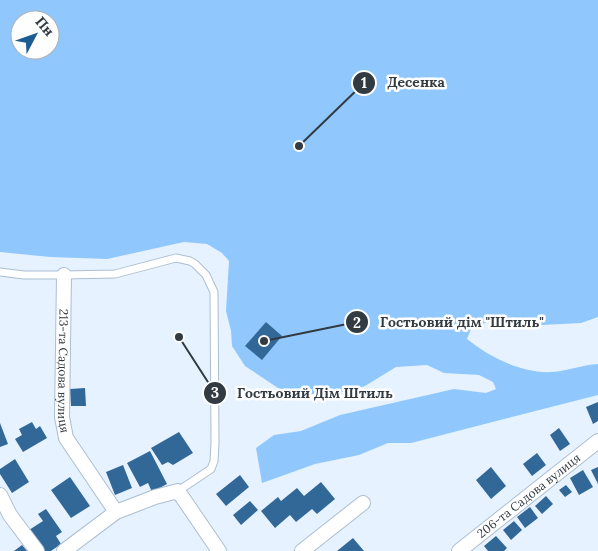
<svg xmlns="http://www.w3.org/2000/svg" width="598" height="551" font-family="Lora,serif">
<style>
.water{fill:#90c8fe;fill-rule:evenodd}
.building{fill:#326898}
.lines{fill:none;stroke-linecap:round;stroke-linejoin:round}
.service-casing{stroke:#abbed2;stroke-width:9}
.minor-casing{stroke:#abbed2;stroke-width:16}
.service{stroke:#fff;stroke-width:7}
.minor{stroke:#fff;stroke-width:14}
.labels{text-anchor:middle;stroke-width:5;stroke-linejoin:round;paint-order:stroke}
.street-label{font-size:12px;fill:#323a42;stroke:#fefefe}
.leader{fill:none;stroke:#323a42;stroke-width:2}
.callout-dot{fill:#323a42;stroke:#fefefe;stroke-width:2}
.mark-label{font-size:15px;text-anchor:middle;font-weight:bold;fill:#fff}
.callout-label{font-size:14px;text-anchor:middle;font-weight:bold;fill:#323a42;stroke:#fefefe;stroke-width:5;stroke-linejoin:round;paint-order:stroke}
</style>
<rect width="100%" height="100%" fill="#e6f2ff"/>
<path class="water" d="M0 0H598V317L581 323 542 325H517L487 322 471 329 467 339C489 357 523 374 552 372 567 371 582 365 598 364V395L411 443H388L359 455 315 464 262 483 256 448 274 435 301 431 340 415 454 389 486 393 496 389 493 382 479 375 444 373 427 365 396 367 365 386 335 394H306L281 390 245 366 232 346 231 331 226 311 229 261 222 253 207 244 184 242 107 259 50 257 0 252ZM20 20H50V50H20Z"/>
<path class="building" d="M266 322 282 336 262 360 245 346Z
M85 388 86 406H71L70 389Z
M598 402V421L593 424 586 407Z
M32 422 36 429 40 426 47 438 23 452 15 439 22 435 19 429Z
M0 423 8 444 0 447Z
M559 428 570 444 560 451 550 435Z
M179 432 193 453 173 465 168 462 162 465 151 448Z
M150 451 167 484 152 492 148 483 140 487 127 463Z
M537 453 546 465 532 476 523 464Z
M15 459 29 482 12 493 0 474V469Z
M123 465 132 488 115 495 106 472Z
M491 467 506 486 491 499 476 480Z
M598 467V484L591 470Z
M583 470 593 487 579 495 570 478Z
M240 475 249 487 226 506 216 494Z
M70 477 90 506 71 518 51 490Z
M321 482 335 499 317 514 312 509 296 522 290 515 275 528 261 511 278 497 281 501 297 488 304 496Z
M566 485 572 492 565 497 559 490Z
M546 496 553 504 542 514 535 506Z
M250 501 258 510 241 525 233 515Z
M530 507 538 518 525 528 517 517Z
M46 509 62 532 56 536 61 544 51 551H43L29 530 43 521 38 514Z
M514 521 522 530 511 540 503 530Z
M496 536 507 548 504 551H488L484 546Z
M353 538 364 551H337Z
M22 545 27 551H14Z"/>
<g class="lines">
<g class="service-casing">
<path id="service" d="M0 272 24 275H64L115 274 176 258 190 261 195 264 206 275 214 292 215 443 214 461 211 469 178 491"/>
</g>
<g class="minor-casing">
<g id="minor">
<path id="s1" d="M64 275 62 417 66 438 116 512"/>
<path d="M0 495 10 515 37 551"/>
<path d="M64 551 116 512 155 497 178 491 219 551"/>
<path d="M302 551 363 503"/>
<path id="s2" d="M459 551 598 441"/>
</g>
</g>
<use href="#service" class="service"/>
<use href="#minor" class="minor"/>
</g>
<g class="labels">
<g class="street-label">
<text dy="4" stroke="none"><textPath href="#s1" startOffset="96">213-та Садова вулиця</textPath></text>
<text dy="4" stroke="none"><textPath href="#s2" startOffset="89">206-та Садова вулиця</textPath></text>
</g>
</g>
<path class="leader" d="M299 146L364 83M264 341L357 322M179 337L215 393"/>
<g class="callout-dot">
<circle cx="299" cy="146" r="5"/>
<circle cx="264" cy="341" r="5"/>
<circle cx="179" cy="337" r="5"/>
<circle cx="364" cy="83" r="12"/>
<circle cx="357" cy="322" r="12"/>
<circle cx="215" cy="393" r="12"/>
</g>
<g class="mark-label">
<text x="364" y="88">1</text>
<text x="357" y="328">2</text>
<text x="215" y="398">3</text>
</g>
<g class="callout-label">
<text x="416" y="87">Десенка</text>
<text x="462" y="327">Гостьовий дім "Штиль"</text>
<text x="315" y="398">Гостьовий Дім Штиль</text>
</g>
<g transform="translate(35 35) rotate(49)"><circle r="24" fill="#fefefe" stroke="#acb0b3"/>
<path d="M0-4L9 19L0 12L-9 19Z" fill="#1b5d92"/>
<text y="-8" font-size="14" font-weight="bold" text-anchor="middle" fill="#323a42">Пн</text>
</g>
</svg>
